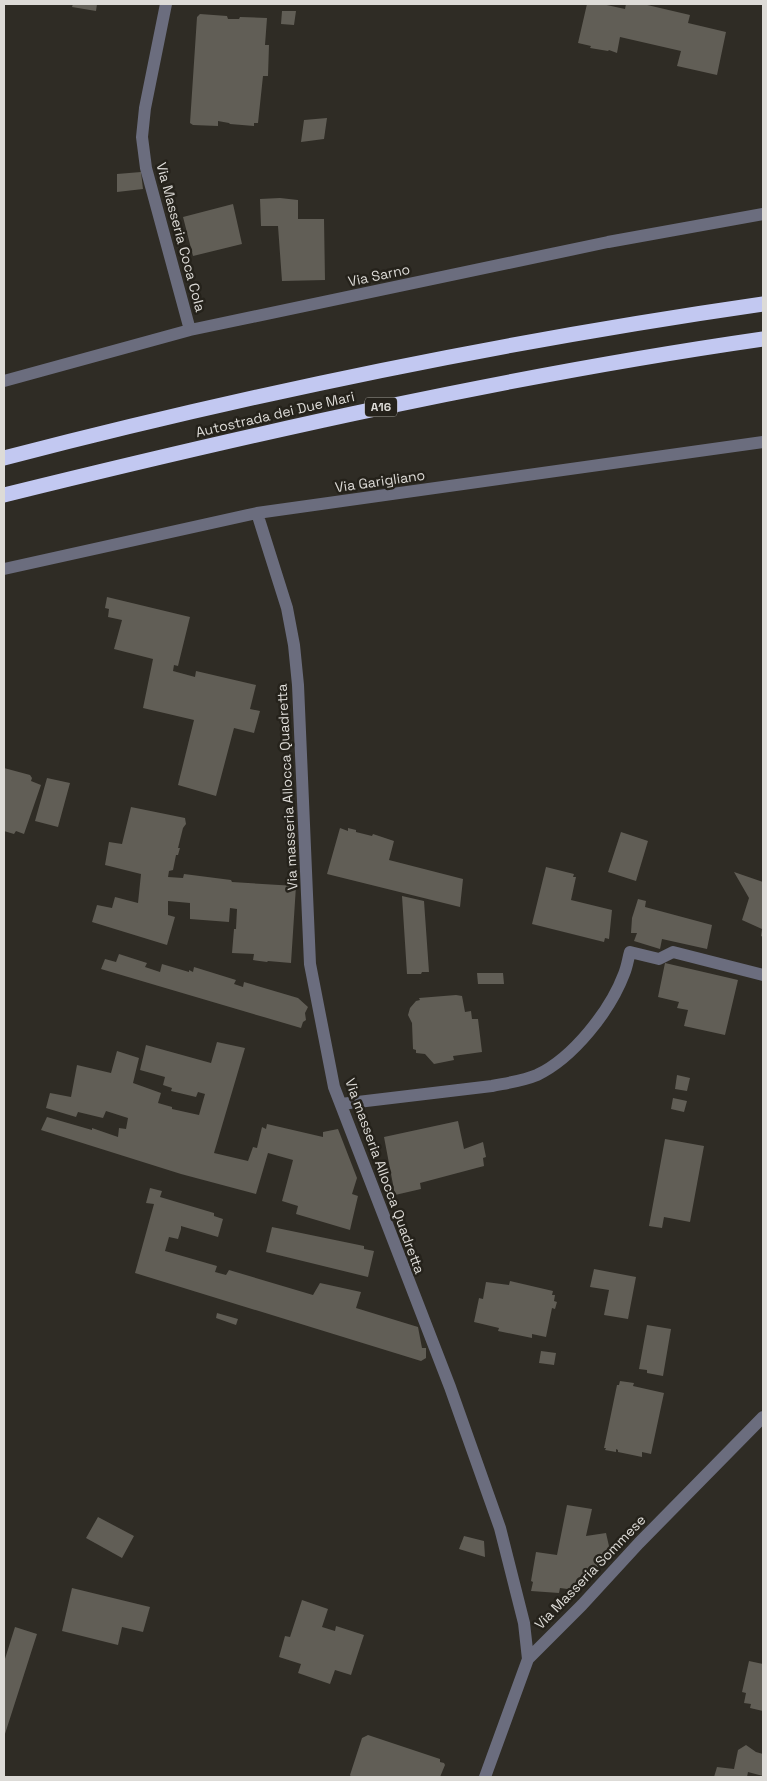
<svg xmlns="http://www.w3.org/2000/svg" width="767" height="1781" font-family="'Space Grotesk',sans-serif">
<style>
.building{fill:#615e56}
.lines{fill:none;stroke-linecap:round;stroke-linejoin:round}
.minor{stroke:#6b6d7e;stroke-width:12}
.highway{stroke:#c2c8f1;stroke-width:15}
.labels{text-anchor:middle;stroke-width:5;stroke-linejoin:round;paint-order:stroke}
.shield{fill:#25221b;stroke:#a6a49f;stroke-width:1}
.shield-label{font-size:12px;font-weight:bold;fill:#dddbd7}
.street-label{font-size:14px;fill:#dddbd7;stroke:#25221b}
</style>
<rect width="100%" height="100%" fill="#2f2c25"/>
<path class="building" d="M73 4H97L96 11 72 7Z
M587 4H602L625 9 626 4H643L690 15 688 23 726 32 717 75 677 66 681 51 620 37 617 53 609 50 608 51 590 48 591 46 578 43Z
M282 11H296L294 25 281 24Z
M200 14 227 16 228 19H239L240 17 267 18 265 45H269L268 76H263L258 123H254V126L230 124 229 123 218 121V126L193 125 190 123 197 17Z
M327 118 324 139 301 142 304 120Z
M141 172 143 189 117 192V174Z
M280 198 298 200V219H324L325 280 282 281 278 226H261L260 199Z
M233 204 242 244 193 256 183 217Z
M107 597 190 617 178 666 174 665 173 671 195 677 196 671 256 685 250 709 260 711 254 733 234 728 216 796 178 785 194 720 143 708 153 659 114 649 122 620 108 617 109 609 105 608Z
M4 768 30 775 32 778 31 781 41 785 24 834 16 831 14 834 4 831Z
M47 778 70 783 58 827 35 821Z
M131 807 185 818 186 824 183 828 178 848H180L178 855H176L173 870 169 871 168 877 183 878 184 874 231 880 232 882 296 886 291 963 268 961 267 962 253 960 254 954 232 953 234 929H236L237 909 230 908 229 922 190 919V903L168 901V915L175 917 167 945 92 922 97 905 112 908 115 897 138 903 141 874 105 865 109 842 122 844Z
M340 828 348 831V828L356 830V832L372 836 373 834 394 841 389 860 463 879 460 907 327 874Z
M621 832 648 841 636 881 608 872Z
M546 867 574 874 573 877H576L571 900 612 910 609 939 605 938 604 942 532 924Z
M734 872 763 882V937L761 936 762 929 742 920 749 898Z
M402 896 424 901 429 972H422L421 974H407Z
M638 899 646 901 645 907 712 925 707 949 662 939 660 949 634 941 637 933H631L632 918Z
M119 954 147 963 145 967 160 972 162 964 189 972V970L193 972 194 967 236 980 234 984 243 987 244 982 298 998 308 1007 305 1013 306 1020 303 1022 301 1028 101 969 105 959 116 962Z
M665 963 738 980 725 1035 684 1026 688 1010 677 1008 679 1002 658 997Z
M477 973H503L504 984H478Z
M456 995 462 996 465 1012 471 1011 472 1019H478L482 1052 453 1056 454 1060 434 1064 425 1054 416 1053V1050L413 1049 412 1023 408 1015 410 1008 416 1001 420 1000 419 998Z
M217 1042 245 1048 214 1153 248 1161 253 1147 257 1148 262 1127 266 1129 267 1124 323 1137V1132L338 1129 357 1178 352 1194 358 1196 350 1230 296 1214 298 1206 282 1201 293 1160 268 1153 256 1194 181 1174 41 1130 47 1117 92 1130V1128L118 1137 119 1128 126 1129 128 1118 106 1111 103 1118 78 1112 76 1117 46 1108 50 1093 71 1097 77 1065 111 1073 117 1051 139 1058 133 1083 161 1093 158 1103 172 1107V1109L199 1115 205 1094 198 1092 196 1097 171 1091 172 1088 163 1085 165 1077 140 1070 146 1045 211 1063Z
M677 1075 690 1078 687 1091 675 1089Z
M673 1098 687 1101 684 1112 671 1109Z
M458 1121 464 1149 483 1142 486 1157 483 1158 484 1166 420 1183 421 1189 395 1195 384 1137Z
M665 1139 704 1146 690 1222 664 1217 662 1228 649 1226Z
M150 1188 162 1191 160 1197 214 1213V1216L223 1219 218 1237 181 1226V1229L178 1239 169 1237 165 1251 217 1266 215 1272 226 1275 229 1270 313 1295 320 1283 361 1292 356 1308 418 1327 422 1348H426V1358L421 1361 135 1273 154 1204 146 1203Z
M272 1227 364 1246V1249L374 1251 368 1277 266 1252Z
M594 1269 636 1277 628 1319 604 1315 609 1290 590 1287Z
M510 1281 553 1291 552 1295H555L554 1301 557 1302 555 1309 552 1308 546 1337 532 1334V1338L498 1331 499 1328 474 1322 479 1298 483 1299 486 1282 509 1285Z
M217 1313 238 1319 236 1325 216 1318Z
M647 1325 671 1329 663 1376 647 1373V1370L639 1369Z
M541 1351 556 1353 554 1365 539 1363Z
M620 1381 634 1383 633 1386 664 1393 651 1454 642 1452V1457L618 1452V1450L616 1449V1452L605 1450 606 1448H604L617 1385H619Z
M567 1505 592 1509 586 1536 606 1533 611 1555 575 1590 560 1588 559 1593 531 1591 533 1582 531 1581 536 1552 557 1555Z
M98 1517 134 1536 122 1558 86 1538Z
M464 1536 484 1541 485 1557 459 1549Z
M72 1588 150 1607 143 1632 122 1627 118 1645 62 1631Z
M302 1600 328 1609 322 1627 335 1631 336 1626 364 1635 351 1675 335 1670 330 1684 298 1673 301 1664 279 1657 285 1636 290 1637Z
M15 1627 37 1634 4 1737V1662Z
M749 1661 763 1664V1711L750 1708 751 1704 744 1703 746 1693 742 1692Z
M368 1735 440 1759V1762L444 1763 445 1765 440 1777H351L350 1775 362 1738Z
M746 1745 756 1752 763 1754V1776L748 1772 747 1777H714L717 1767 734 1769 738 1750Z"/>
<g class="lines">
<path class="minor" d="M166 4 145 108 142 137 146 168 190 330
M4 381 190 330 608 242 763 214
M257 513 287 608 294 645 298 685 310 964 334 1087 450 1387 500 1528 524 1623 528 1659
M4 569 257 513 763 442
M341 1104 492 1086C507 1083 523 1081 537 1075 573 1058 610 1011 624 974 627 967 628 959 630 952L659 959 673 952 763 975
M485 1777 528 1659 582 1605 639 1543 763 1417"/>
<path class="highway" d="M4 458C254 393 507 341 763 304
M4 495C255 433 507 376 763 339"/>
</g>
<g class="labels">
<rect class="shield" x="365" y="397.5" width="32" height="19" rx="4"/>
<g class="shield-label">
<text x="381" y="411">A16</text>
</g>
<g class="street-label">
<text transform="translate(181 237) rotate(75)" y="5">Via Masseria Coca Cola</text>
<text transform="translate(379 275) rotate(-12)" y="5">Via Sarno</text>
<text transform="translate(275 414) rotate(-13)" y="5">Autostrada dei Due Mari</text>
<text transform="translate(380 481) rotate(-8)" y="5">Via Garigliano</text>
<text transform="translate(287 787) rotate(-93)" y="5">Via masseria Allocca Quadretta</text>
<text transform="translate(385 1176) rotate(70)" y="5">Via masseria Allocca Quadretta</text>
<text transform="translate(590 1572) rotate(-46)" y="5">Via Masseria Sommese</text>
</g>
</g>
<rect width="767" height="1781" fill="none" stroke="#dddbd7" stroke-width="10"/>
</svg>
